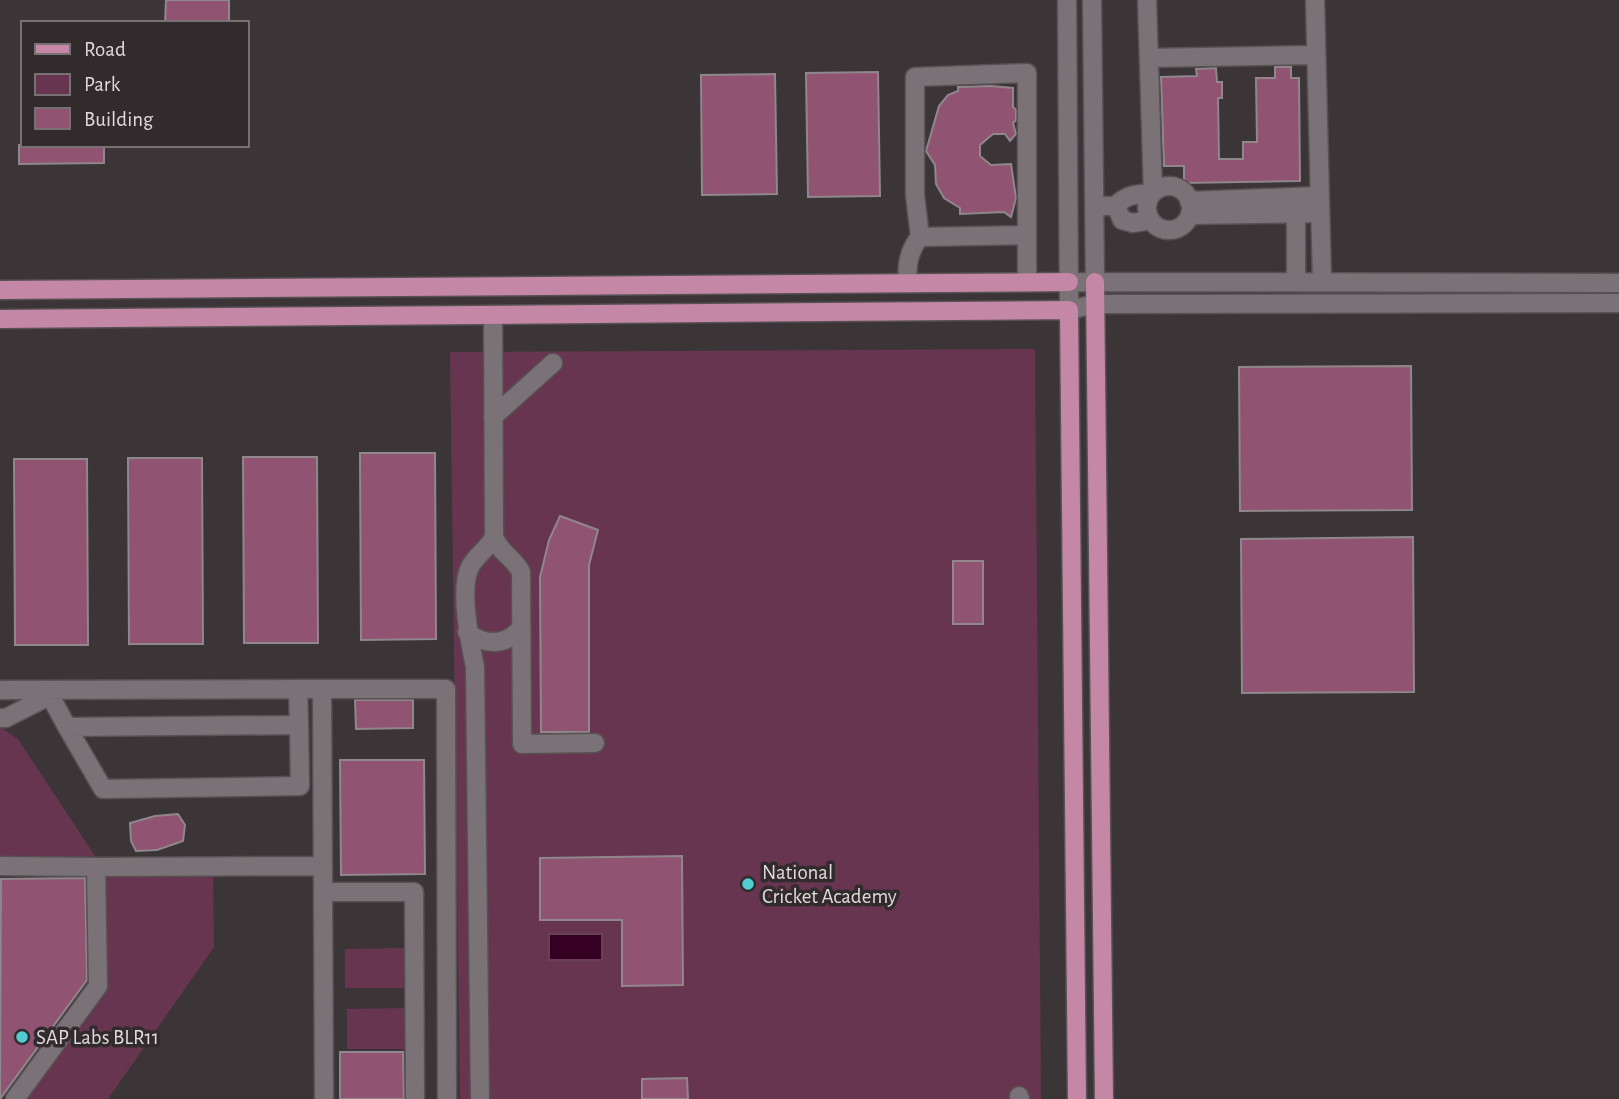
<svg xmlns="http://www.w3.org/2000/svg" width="1619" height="1099" font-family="'Alegreya Sans',sans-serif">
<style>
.green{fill:#67354f}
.water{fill:#350021;stroke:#684159;stroke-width:2}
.building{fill:#905372;stroke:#8f878b;stroke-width:2}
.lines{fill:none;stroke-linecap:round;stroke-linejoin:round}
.minor-casing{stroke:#585154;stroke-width:21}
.major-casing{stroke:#585154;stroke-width:21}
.minor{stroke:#7a7276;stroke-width:18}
.major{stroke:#c487a6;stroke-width:18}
.poi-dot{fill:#51ccd1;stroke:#322b2e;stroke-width:2.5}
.labels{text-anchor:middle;stroke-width:7;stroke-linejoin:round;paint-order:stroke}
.poi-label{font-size:21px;fill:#dfdadc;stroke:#322b2e;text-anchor:start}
</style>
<rect width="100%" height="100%" fill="#3c3538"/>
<path class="green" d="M1035 349 1041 1099H460L450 352Z
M0 727 18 739 97 859 0 857Z
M213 873 214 947 108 1099H19L100 988 99 875Z
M406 948V988H345V949Z
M406 1008V1049H347V1009Z"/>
<path class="water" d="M549 934H602V960H549Z"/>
<path class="building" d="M166 0H229V23H165Z
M1275 67H1291V78H1299L1300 181 1184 183V166H1164L1161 77 1197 76 1196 69 1216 68 1217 82H1222V98H1218L1219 159H1243V142H1257L1256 78H1275Z
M878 72 880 196 808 197 806 73Z
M775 74 777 194 702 195 701 75Z
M991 86 1013 88V107L1016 110V120L1013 123 1016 134 1010 141 1005 134H993L980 145V156L991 165 1011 164 1016 198 1011 217 1004 212 960 214V208L944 198 936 184 935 165 926 151 939 106 948 95 958 91V87Z
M19 145H104V163L19 164Z
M1411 366 1412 510 1240 511 1239 367Z
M360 453H435L436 639 361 640Z
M243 457H317L318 643H244Z
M128 458H202L203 644H129Z
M14 459H87L88 645H15Z
M560 516 598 530 589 565V732H541L540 577 549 540Z
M1413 537 1414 692 1242 693 1241 539Z
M953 561H983V624H953Z
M355 700H413V728L356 729Z
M340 760H424L425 874 341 875Z
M178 814 185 825 183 841 157 850 136 851 131 841 130 823 155 816Z
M682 856 683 985 622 986V920H540V858Z
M85 878 87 980 0 1099 1 879Z
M340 1052H403L404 1099H340Z
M687 1078 688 1099H642V1079Z"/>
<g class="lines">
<g class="minor-casing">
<path id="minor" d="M1067 0 1069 310 1095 304 1619 303
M1092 0 1095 282
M1315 0 1322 281
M1149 58 1316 55
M1147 208a22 22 0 1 1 44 0a22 22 0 1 1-44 0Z
M1189 201 1319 196
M1094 206H1116C1125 194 1139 194 1153 193L1147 0
M1116 206 1122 220 1133 223 1151 220
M1296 213V281
M1190 215 1320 213
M920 237 1027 235
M1069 282 1619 283
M908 283C906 266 909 250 920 237L915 195V77L1027 73V282
M493 315 494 537C500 553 514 558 521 572L522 744 595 743
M493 417 553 363
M467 632C485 646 506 646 521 628
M298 689H446L447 1099
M322 689 324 1099
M0 690 298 689 299 725 67 727 47 690
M0 718H6L49 696
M67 727 103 789 300 786 299 725
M0 866 96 867 98 986 15 1099
M96 867 323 866
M323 892H414L415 1099
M1019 1096 1020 1099
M480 1099 475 667C470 643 459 589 470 567 476 555 488 549 494 537"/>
</g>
<g class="major-casing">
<path id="major" d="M1095 282 1104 1099
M0 290 1069 282
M0 319 1069 310 1077 1099"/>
</g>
<use href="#minor" class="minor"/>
<use href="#major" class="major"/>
</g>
<g class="poi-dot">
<circle cx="748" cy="884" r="7"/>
<circle cx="22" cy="1037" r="7"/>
</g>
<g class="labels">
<g class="poi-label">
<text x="762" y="879">National<tspan x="762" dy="24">Cricket Academy</tspan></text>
<text x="36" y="1044">SAP Labs BLR11</text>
</g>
</g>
<rect x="21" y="21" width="228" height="126" fill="#322b2e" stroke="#777174" stroke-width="2"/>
<rect x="35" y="44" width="35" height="10" fill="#c487a6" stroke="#777174" stroke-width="2"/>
<text x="84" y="56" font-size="21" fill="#dfdadc">Road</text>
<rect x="35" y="74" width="35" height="21" fill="#67354f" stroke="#777174" stroke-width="2"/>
<text x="84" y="91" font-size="21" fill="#dfdadc">Park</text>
<rect x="35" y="108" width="35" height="21" fill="#905372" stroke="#777174" stroke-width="2"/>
<text x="84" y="126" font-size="21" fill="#dfdadc">Building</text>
</svg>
